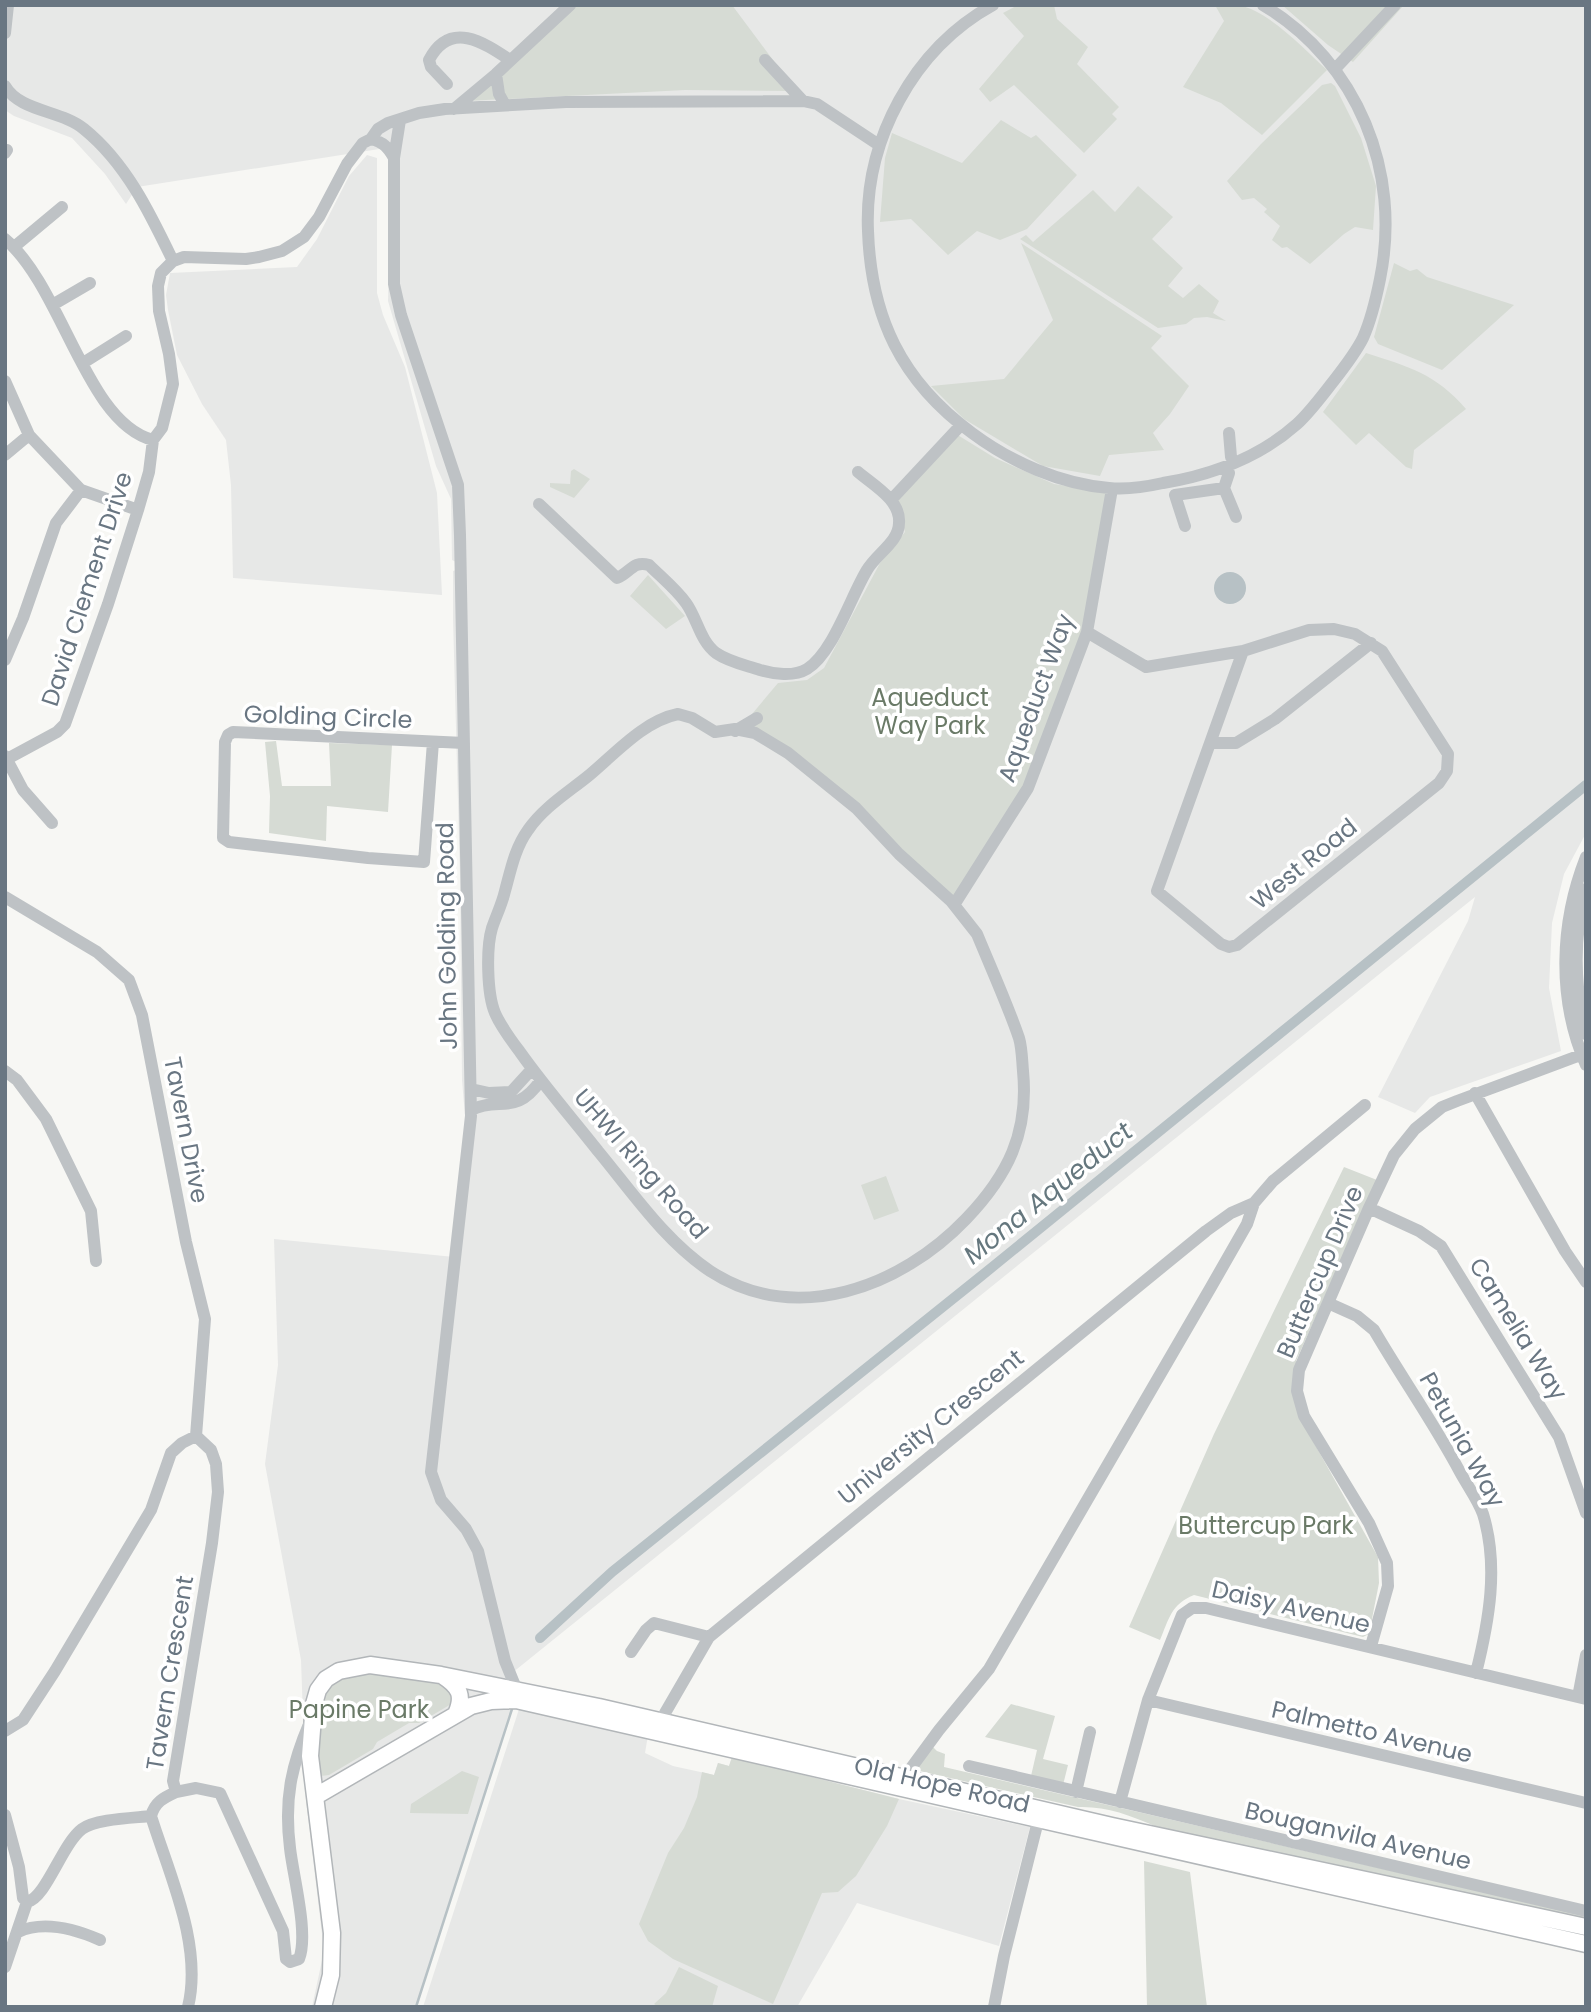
<svg xmlns="http://www.w3.org/2000/svg" width="1591" height="2012" font-family="Poppins,sans-serif">
<style>
.built{fill:#e7e8e7}
.green{fill:#d6dbd4}
.water{fill:#b7c1c5}
.lines{fill:none;stroke-linecap:round;stroke-linejoin:round}
.stream{stroke:#b7c1c5;stroke-width:2.5}
.canal{stroke:#b7c1c5;stroke-width:10}
.major-casing{stroke:#b2b6b9;stroke-width:19}
.minor{stroke:#bec2c5;stroke-width:12}
.major{stroke:#fff;stroke-width:16}
.labels{text-anchor:middle;stroke-width:7;stroke-linejoin:round;paint-order:stroke}
.street-label{font-size:24px;fill:#697682;stroke:#fff}
.park-label{font-size:24px;fill:#6a7a67;stroke:#fff}
.water-label{font-size:26px;font-style:italic;fill:#65777e;stroke:#fff}
</style>
<rect width="100%" height="100%" fill="#f7f7f4"/>
<path class="built" d="M5 5H1586V833L1564 874 1552 923 1549 988 1561 1051 1430 1097 1415 1113 1378 1097 1468 921 1475 897 502 1681 512 1709 416 2007H312L324 1951 306 1800 301 1660 265 1464 278 1365 274 1239 454 1257 467 1140 462 1080 460 876 453 618V571L456 570V562L452 560 451 499 436 466 388 301 392 147 137 187 126 204 105 174 72 138 14 116 5 110Z
M367 155 377 158V293L383 315 405 367 437 493 442 595 233 578 231 485 226 440 202 404 177 355 168 310 166 295 170 273 297 267 317 239 349 176Z
M441 994 458 995 457 1019 440 1018Z
M520 1706 648 1735 645 1753 673 1766 714 1775 718 1763 729 1766 732 1757 899 1799 1030 1827 999 1946 857 1903 797 2007H423Z"/>
<path class="green" d="M573 5H732L796 91 685 90 466 101Z
M1018 5H1054L1057 19 1088 47 1077 64 1119 107 1112 114 1117 119 1084 153 1014 85 990 102 979 89 1024 36 1003 13Z
M1215 5C1223 5 1231 4 1238 5 1268 10 1305 50 1327 70L1262 135 1221 103 1183 87 1224 21Z
M1282 5H1404L1353 62 1328 45Z
M1331 83 1335 86 1361 138 1376 186 1373 230 1355 227 1344 234 1310 264 1287 247 1282 248 1272 240 1280 226 1264 212 1267 209 1254 198 1242 200 1227 181 1261 144 1322 85Z
M1001 120 1031 138 1036 135 1077 175 1027 229 1000 240 977 231 948 255 911 219 880 222 885 158 892 133 962 163Z
M1138 186 1173 217 1152 239 1183 268 1168 286 1183 298 1199 284 1219 301 1213 313 1226 321 1207 317 1194 318 1186 324 1158 328 1020 239 1026 235 1033 242 1093 190 1115 212Z
M1021 243 1162 336 1151 348 1189 386 1170 414 1153 433 1164 450 1109 455 1100 476 1043 466 964 419 931 386 1004 379 1053 320Z
M1394 263 1410 271 1417 269 1427 277 1514 305 1442 370 1378 344 1374 337Z
M1366 353C1409 367 1435 373 1466 409L1414 450 1412 469 1406 467 1369 433 1356 445 1323 412Z
M956 434 995 458 1054 484 1107 492 1080 641 1025 788 953 899 871 819 742 726 778 683 807 680 824 668 880 563 905 532 895 499Z
M574 469 590 479 574 498 550 487V483L570 484 571 471Z
M648 575 685 616 666 629 630 596Z
M276 741 282 786H331L329 743 392 745 388 812 327 806 326 841 269 833 270 796 265 742Z
M1344 1167 1377 1180 1296 1361 1309 1434 1378 1557 1379 1583 1369 1634 1363 1637 1194 1595C1171 1604 1169 1619 1160 1640L1129 1627 1214 1434Z
M886 1176 899 1211 874 1220 861 1185Z
M384 1671 449 1686 453 1693V1703L419 1723H409L377 1742 373 1749 329 1775 321 1776 315 1768C318 1740 315 1679 351 1672 361 1670 373 1672 384 1671Z
M1011 1704 1055 1716 1043 1759 1068 1765 1063 1785 1031 1776 1037 1750 985 1737Z
M931 1745 937 1751 945 1754 944 1767 1586 1916V1920L1566 1919 1155 1826C1129 1815 1106 1806 1078 1807L928 1773 920 1771 917 1766Z
M732 1757 899 1799 887 1826 856 1876 838 1892 822 1893 773 2004 673 1959 648 1941 639 1924 668 1853 684 1828 697 1797 702 1772 714 1775 718 1763 729 1766Z
M462 1771 479 1777 468 1814 410 1813 411 1804Z
M1144 1861 1190 1872 1207 2007H1147Z
M679 1967 718 1986 712 2007H659L654 2004 666 1993Z"/>
<path class="water" d="M1214 588a16 16 0 1 1 32 0a16 16 0 1 1-32 0Z"/>
<g class="lines">
<path class="stream" d="M416 2007 512 1709"/>
<path class="canal" d="M540 1638 612 1572 980 1277 1586 785"/>
<g class="major-casing">
<path id="major" d="M443 1676C460 1687 464 1696 456 1714
M316 1796 471 1706 491 1701 516 1700 1586 1944
M323 2007 331 1975 332 1933 310 1756 314 1704 318 1690 326 1679 339 1671 370 1665 441 1675 599 1707 1112 1826 1586 1927"/>
</g>
<path class="minor" d="M993 5C913 49 864 141 868 231 871 317 901 381 972 433 1011 462 1060 484 1109 488 1127 490 1145 487 1163 483 1211 475 1260 457 1297 424 1310 412 1321 397 1332 383 1343 369 1355 354 1363 338 1371 320 1376 299 1380 279 1402 172 1358 62 1263 5
M5 33 8 5
M765 60 803 101
M1335 69 1395 5
M496 74 499 94 505 105
M447 84 431 67 429 60C450 20 483 42 510 60
M5 86C20 112 61 110 84 129 126 163 150 213 173 261
M454 109 496 74 570 5
M400 120 394 158V284L401 315 458 485 460 535 471 1116 431 1472 441 1500 466 1529 478 1551 505 1661 520 1698
M371 139 378 129 388 123 419 113 445 109 566 102 803 101 817 104 879 145
M5 153 7 150
M5 239C63 288 86 423 153 440
M14 247 62 207
M54 304 90 283
M83 363 126 336
M5 381 29 435 81 490 138 510
M1229 433 1231 457
M5 455 29 435
M1229 473 1224 488 1236 517
M891 500 961 425
M539 504 617 578C630 573 633 560 649 565 661 577 676 589 686 603 697 618 700 641 716 653 729 662 745 665 760 670 773 674 794 677 807 669 833 653 851 596 867 570 876 554 899 542 899 523 901 500 873 485 858 472
M1185 526 1175 495 1224 488
M1087 632 1146 667 1243 651 1309 630 1334 629 1355 634 1382 651 1448 754 1447 771 1439 783 1237 945 1229 947 1221 944 1157 891 1243 651
M5 660 23 618 56 523 81 490
M678 714 692 718 715 732 735 729 755 733 788 753 856 808 899 854 951 901 977 934C991 968 1007 1003 1019 1038 1022 1048 1022 1060 1023 1071 1029 1133 1008 1175 966 1219 901 1287 796 1327 710 1271 665 1241 632 1192 598 1151 572 1118 544 1086 520 1052 511 1040 501 1027 495 1013 487 994 486 948 492 928 496 916 502 904 505 891 511 869 515 848 528 830 543 808 567 793 587 777 614 755 643 721 678 714Z
M735 731 757 718
M433 742 424 862 368 858 229 842 223 838 225 742 228 735 233 732 464 743
M1211 743H1236L1275 719 1371 643
M5 756 23 790 52 823
M7 759 57 732 65 724 108 604 138 510 149 472 153 440 162 428 173 384 169 354 159 311 158 286 161 273 173 261 184 257 246 259 259 257 282 251 304 237 319 217 347 164 363 143 371 139C383 142 388 147 394 158
M1586 857C1560 923 1557 999 1586 1065
M1586 889C1573 937 1574 985 1586 1034
M5 897 97 952 129 980 142 1015 186 1242 205 1319 196 1436
M954 905 1028 788 1081 648 1087 632 1112 489
M5 1071 17 1080 46 1119 91 1211 96 1261
M471 1089 489 1093 511 1092 532 1069
M1475 1093 1565 1251 1586 1282
M471 1110C500 1096 515 1117 541 1080
M1369 1208 1419 1231 1441 1246 1559 1437 1586 1513
M1328 1303 1357 1316 1374 1330C1402 1378 1434 1423 1460 1472 1467 1485 1478 1500 1483 1514 1499 1566 1489 1621 1476 1673
M196 1436 211 1450 216 1464 218 1492 212 1543 173 1781 176 1792 196 1788 220 1793 283 1931 286 1959 290 1962 299 1959C309 1934 293 1876 290 1848 284 1800 291 1766 310 1722
M1371 1646 1388 1586 1387 1563 1369 1523 1304 1416 1297 1391 1299 1370 1369 1208 1394 1155 1415 1129 1442 1107 1457 1101 1586 1053
M631 1652 646 1630 654 1623 709 1637
M1578 1697 1586 1655
M1148 1700 1586 1803
M665 1713 709 1637 1206 1231 1231 1213 1254 1203
M5 1731 23 1720 55 1671 151 1510 171 1453 182 1443 196 1436
M969 1766 1586 1911
M900 1783 939 1730 989 1669 1211 1287 1247 1224 1254 1203 1273 1181 1365 1105
M1076 1792 1090 1732
M1120 1802 1148 1700 1182 1615 1192 1608H1206L1586 1699
M5 1815 19 1867 23 1898 27 1902C46 1898 62 1844 82 1829 95 1819 133 1818 151 1816 155 1802 163 1798 176 1792
M151 1816C169 1874 203 1945 188 2007
M18 1932C44 1920 75 1929 100 1940
M5 1967 27 1902
M994 2007 1004 1956 1040 1813"/>
<use href="#major" class="major"/>
</g>
<g class="labels">
<g class="street-label">
<text transform="translate(87 589) rotate(-72)" y="8">David Clement Drive</text>
<text transform="translate(1036 698) rotate(-70)" y="8">Aqueduct Way</text>
<text transform="translate(328 717) rotate(2)" y="8">Golding Circle</text>
<text transform="translate(1304 864) rotate(-39)" y="8">West Road</text>
<text transform="translate(447 936) rotate(-91)" y="8">John Golding Road</text>
<text transform="translate(186 1130) rotate(79)" y="8">Tavern Drive</text>
<text transform="translate(641 1164) rotate(49)" y="8">UHWI Ring Road</text>
<text transform="translate(1320 1272) rotate(-67)" y="8">Buttercup Drive</text>
<text transform="translate(1518 1329) rotate(58)" y="8">Camelia Way</text>
<text transform="translate(931 1427) rotate(-39)" y="8">University Crescent</text>
<text transform="translate(1462 1440) rotate(61)" y="8">Petunia Way</text>
<text transform="translate(1291 1607) rotate(13)" y="8">Daisy Avenue</text>
<text transform="translate(170 1673) rotate(-81)" y="8">Tavern Crescent</text>
<text transform="translate(1372 1732) rotate(13)" y="8">Palmetto Avenue</text>
<text transform="translate(942 1785) rotate(13)" y="8">Old Hope Road</text>
<text transform="translate(1358 1836) rotate(13)" y="8">Bouganvila Avenue</text>
</g>
<g class="park-label">
<text x="930" y="706">Aqueduct<tspan x="930" dy="28">Way Park</tspan></text>
<text x="1266" y="1534">Buttercup Park</text>
<text x="359" y="1718">Papine Park</text>
</g>
<g class="water-label">
<text transform="translate(1048 1193) rotate(-39)" y="9">Mona Aqueduct</text>
</g>
</g>
<rect width="1591" height="2012" fill="none" stroke="#697682" stroke-width="14"/>
</svg>
